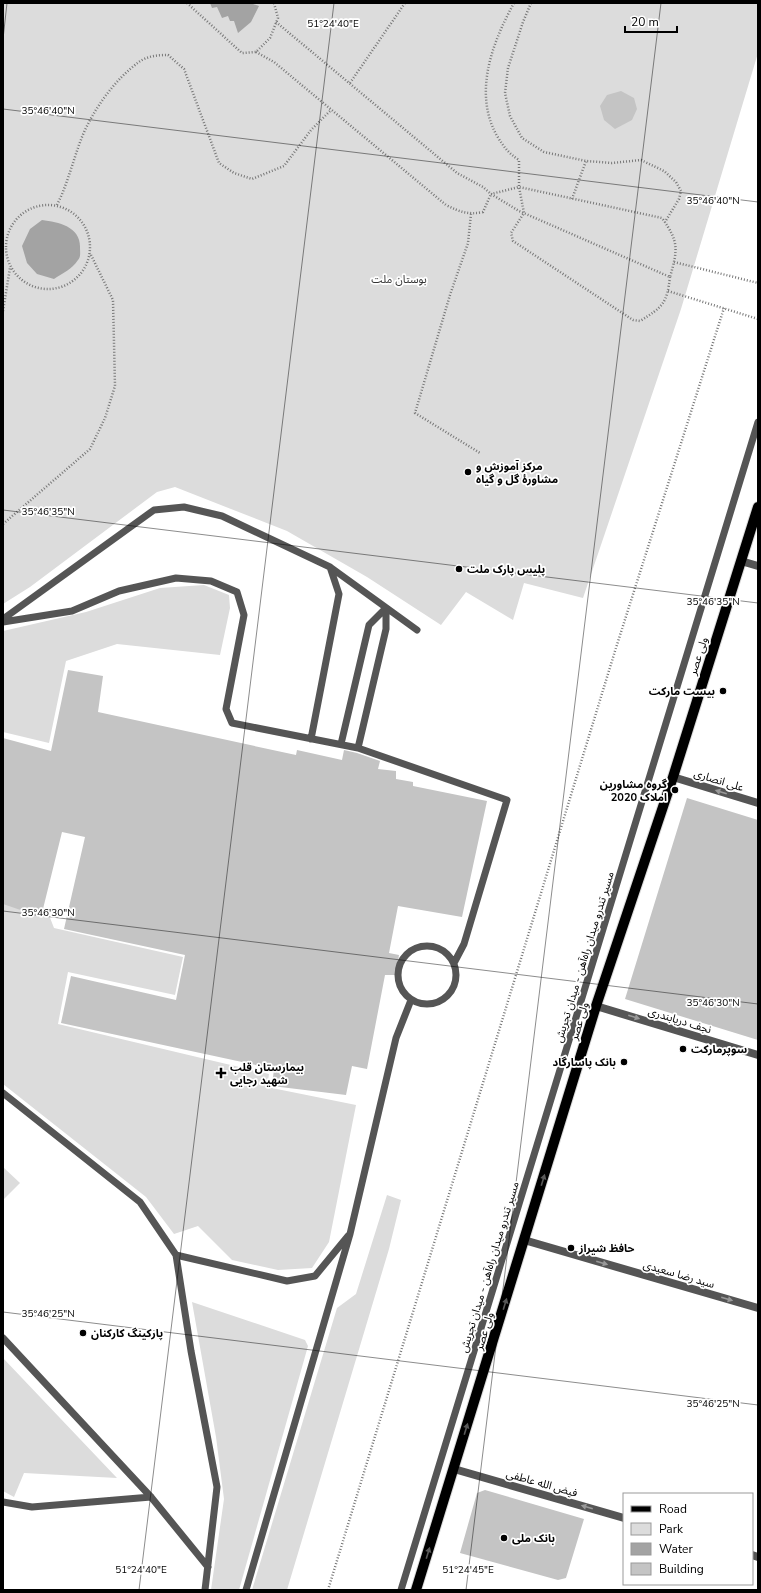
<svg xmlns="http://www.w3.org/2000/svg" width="761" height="1593" font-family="'Nunito Sans','Noto Sans Arabic',sans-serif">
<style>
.green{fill:#dcdcdc}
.water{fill:#a3a3a3}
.building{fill:#c4c4c4}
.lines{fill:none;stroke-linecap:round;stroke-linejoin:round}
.primary-casing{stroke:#dbdbdb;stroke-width:12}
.path{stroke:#777;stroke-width:2.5;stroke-dasharray:1 2;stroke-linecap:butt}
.service{stroke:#555;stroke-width:7}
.minor{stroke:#555;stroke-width:8}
.primary{stroke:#000;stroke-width:10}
.oneway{fill:#999}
.oneway2{fill:#595959}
.ticks{fill:none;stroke:#000;stroke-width:1;stroke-opacity:0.45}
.poi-dot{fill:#000;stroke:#fff;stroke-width:1.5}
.labels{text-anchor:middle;stroke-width:3.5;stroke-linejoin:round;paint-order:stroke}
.park-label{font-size:11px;fill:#333;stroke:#fff}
.poi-label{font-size:11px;font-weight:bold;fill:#000;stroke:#fff;text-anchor:start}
.street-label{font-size:11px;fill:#000;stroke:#fff}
.ticks-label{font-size:10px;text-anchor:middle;fill:#000;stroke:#fff;stroke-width:3.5;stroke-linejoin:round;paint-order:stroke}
</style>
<rect width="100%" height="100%" fill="#fff"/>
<path class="green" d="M3 3H758V53L681 309 583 598 524 583 513 620 466 592 441 625 367 577 287 531 175 487 157 492 30 587 3 604Z
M204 585 229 595 230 608 220 655 117 644 66 661 49 743 3 732V631L86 612 160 588Z
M3 895 47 910 54 928 183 957 175 995 68 972 58 1024 269 1074 267 1087 356 1105 329 1242 312 1268 278 1270 232 1260 198 1226 174 1234 146 1197 3 1084Z
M3 1167 20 1183 3 1200Z
M387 1195 401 1200 389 1249 287 1590H252L337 1308 356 1294Z
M192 1302 305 1340 308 1346 239 1590H211L224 1499 216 1437Z
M3 1358 117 1478 24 1473 14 1497 3 1491Z"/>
<path class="water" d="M210 3H250L259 6 251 22 238 33 234 21H230L228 16 222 18 217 7 212 8Z
M42 220C59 222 81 227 80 248 80 252 81 257 78 260 72 269 63 273 54 279L37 274 27 263 22 246 30 229Z"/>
<path class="building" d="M621 91 634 98 637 109 632 120 615 129 604 120 600 106 607 95Z
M68 670 103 676 98 712 296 755 297 750 342 760 344 750 357 753 380 761 378 769 396 771V779L413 782V786L487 801 462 917 398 906 389 953 399 955 396 975H385L367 1069 352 1066 346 1095 272 1086 274 1069 61 1023 71 976 176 1000 185 955 64 929 85 837 62 832 41 917 3 904V738L51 751Z
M687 798 758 820V1040L625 999Z
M485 1490 584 1519 566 1578 558 1580 460 1553 477 1493Z"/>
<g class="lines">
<g class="primary-casing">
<path id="primary" d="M416 1590 596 1006 673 777 758 507"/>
</g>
<path class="path" d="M187 3 242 53 256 52 270 38 278 18 274 3
M514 3C492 43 473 93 497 136 504 147 508 153 519 160V187L524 213 511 233 513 241 633 320 640 321C663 307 667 303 670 277
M531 3 523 22 508 68 505 93 510 116 522 138 544 152 586 161 612 163 641 160 664 171 676 182 681 191 679 199 665 222
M276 22 457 173 483 187 491 194 519 211 670 277C678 249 679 242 662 218L519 187 491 194
M256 52 274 62 446 205C460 212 468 215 483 212L491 194
M350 83 405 3
M572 199 586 161
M6 247a42 42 0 1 1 84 0a42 42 0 1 1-84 0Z
M57 205C68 183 73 160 82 137 93 110 115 79 139 62 147 56 158 55 168 55L184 69 219 163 234 173 252 179 284 166 311 130 331 110
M471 214 468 243 450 295 415 413 480 453
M674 262 758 283
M668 291 758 319
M3 311 10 268
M3 524 90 449 105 418 115 386 113 300 90 253
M328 1590 615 651 724 308"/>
<path class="service" d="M3 619 154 510 184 507 222 516 330 567 417 630
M3 622 72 611 119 591 176 578 211 581 237 592 244 615 226 709 232 723 358 748 507 800 464 944 454 963
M311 739 339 594 330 567
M341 744 369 625 386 608
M358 748 386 629V608
M398 975a29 29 0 1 1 58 0a29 29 0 1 1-58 0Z
M3 1093 140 1202 176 1255 191 1351 217 1487 205 1590
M176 1255 287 1281 315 1276 348 1236
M3 1338 151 1497 208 1567
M3 1502 32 1507 151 1497
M246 1590 350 1234 396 1038 411 1000
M401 1590 758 422"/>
<path class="minor" d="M741 561 758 566
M673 777 758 803
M596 1006 758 1055
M524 1240 758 1308
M454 1469 624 1518
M752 1555 758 1557"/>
<use href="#primary" class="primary"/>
</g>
<defs><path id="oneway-solid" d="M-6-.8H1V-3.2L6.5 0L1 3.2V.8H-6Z"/></defs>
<g class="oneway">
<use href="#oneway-solid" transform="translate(721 792) rotate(-163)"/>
<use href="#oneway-solid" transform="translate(634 1017) rotate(17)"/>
<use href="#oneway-solid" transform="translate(602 1263) rotate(16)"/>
<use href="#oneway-solid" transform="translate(727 1299) rotate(16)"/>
<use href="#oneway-solid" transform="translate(587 1507) rotate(-164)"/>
</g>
<g class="oneway2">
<use href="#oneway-solid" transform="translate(543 1180) rotate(-73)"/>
<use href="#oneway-solid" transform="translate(505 1304) rotate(-73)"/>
<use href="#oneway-solid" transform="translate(466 1429) rotate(-73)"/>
<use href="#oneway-solid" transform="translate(428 1553) rotate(-73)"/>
</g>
<path class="ticks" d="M3 39 7 3M3 109 758 202M3 510 758 603M3 911 758 1004M3 1312 758 1405M139 1590 334 3M466 1590 661 3"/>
<g class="poi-dot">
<circle cx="468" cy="472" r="4"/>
<circle cx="459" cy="569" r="4"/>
<circle cx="723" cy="691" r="4"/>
<circle cx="675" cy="790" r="4"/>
<circle cx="683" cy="1049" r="4"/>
<circle cx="624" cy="1062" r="4"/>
<path d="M219 1067h4v4h4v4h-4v4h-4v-4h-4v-4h4z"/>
<circle cx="571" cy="1248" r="4"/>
<circle cx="83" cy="1333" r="4"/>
<circle cx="504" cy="1538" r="4"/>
</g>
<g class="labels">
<g class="park-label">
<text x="399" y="283">بوستان ملت</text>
</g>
<g class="poi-label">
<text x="476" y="470">مرکز آموزش و<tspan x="476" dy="13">مشاورهٔ گل و گیاه</tspan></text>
<text x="467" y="573">پلیس پارک ملت</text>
<text x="715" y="695" text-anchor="end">بیست مارکت</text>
<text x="667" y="788" text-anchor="end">گروه مشاورین<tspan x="667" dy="13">املاک 2020</tspan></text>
<text x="691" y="1053">سوپرمارکت</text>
<text x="616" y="1066" text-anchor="end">بانک پاسارگاد</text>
<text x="230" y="1071">بیمارستان قلب<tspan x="230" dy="13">شهید رجایی</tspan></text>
<text x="579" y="1252">حافظ شیراز</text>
<text x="91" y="1337">پارکینگ کارکنان</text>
<text x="512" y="1542">بانک ملی</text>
</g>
<g class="street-label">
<text transform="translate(698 656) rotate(-72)" y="4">ولی عصر</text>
<text transform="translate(719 780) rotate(17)" y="4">علی انصاری</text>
<text transform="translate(584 957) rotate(-73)" y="4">مسیر تندرو میدان راه‌آهن - میدان تجریش</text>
<text transform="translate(680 1020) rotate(17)" y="4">نجف دریابندری</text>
<text transform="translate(579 1021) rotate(-73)" y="4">ولی عصر</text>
<text transform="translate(489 1267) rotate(-73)" y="4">مسیر تندرو میدان راه‌آهن - میدان تجریش</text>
<text transform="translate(679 1274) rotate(16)" y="4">سید رضا سعیدی</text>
<text transform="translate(484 1331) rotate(-73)" y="4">ولی عصر</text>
<text transform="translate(542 1483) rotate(16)" y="4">فیض الله عاطفی</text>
</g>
</g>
<g class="ticks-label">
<text x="333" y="27">51°24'40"E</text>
<text x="48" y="114">35°46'40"N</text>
<text x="713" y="204">35°46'40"N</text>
<text x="48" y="515">35°46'35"N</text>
<text x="713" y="605">35°46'35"N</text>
<text x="48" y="916">35°46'30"N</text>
<text x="713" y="1006">35°46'30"N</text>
<text x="48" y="1317">35°46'25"N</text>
<text x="713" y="1407">35°46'25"N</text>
<text x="141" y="1573">51°24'40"E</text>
<text x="468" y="1573">51°24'45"E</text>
</g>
<rect width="761" height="1593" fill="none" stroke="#000000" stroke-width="8"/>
<rect x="623" y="1493" width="130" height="92" fill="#ffffff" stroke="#999999"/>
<rect x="631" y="1506" width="20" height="6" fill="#000000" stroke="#999999"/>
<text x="659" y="1513" font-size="12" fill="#000000">Road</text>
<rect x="631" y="1523" width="20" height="12" fill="#dcdcdc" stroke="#999999"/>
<text x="659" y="1533" font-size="12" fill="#000000">Park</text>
<rect x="631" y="1543" width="20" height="12" fill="#a3a3a3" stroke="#999999"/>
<text x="659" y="1553" font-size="12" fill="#000000">Water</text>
<rect x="631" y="1563" width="20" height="12" fill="#c4c4c4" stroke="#999999"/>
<text x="659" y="1573" font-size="12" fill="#000000">Building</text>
<path d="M625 26v6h52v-6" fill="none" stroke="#000000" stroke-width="2"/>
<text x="631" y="26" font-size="12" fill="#000000" stroke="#ffffff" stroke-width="3" paint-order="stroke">20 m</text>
</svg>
